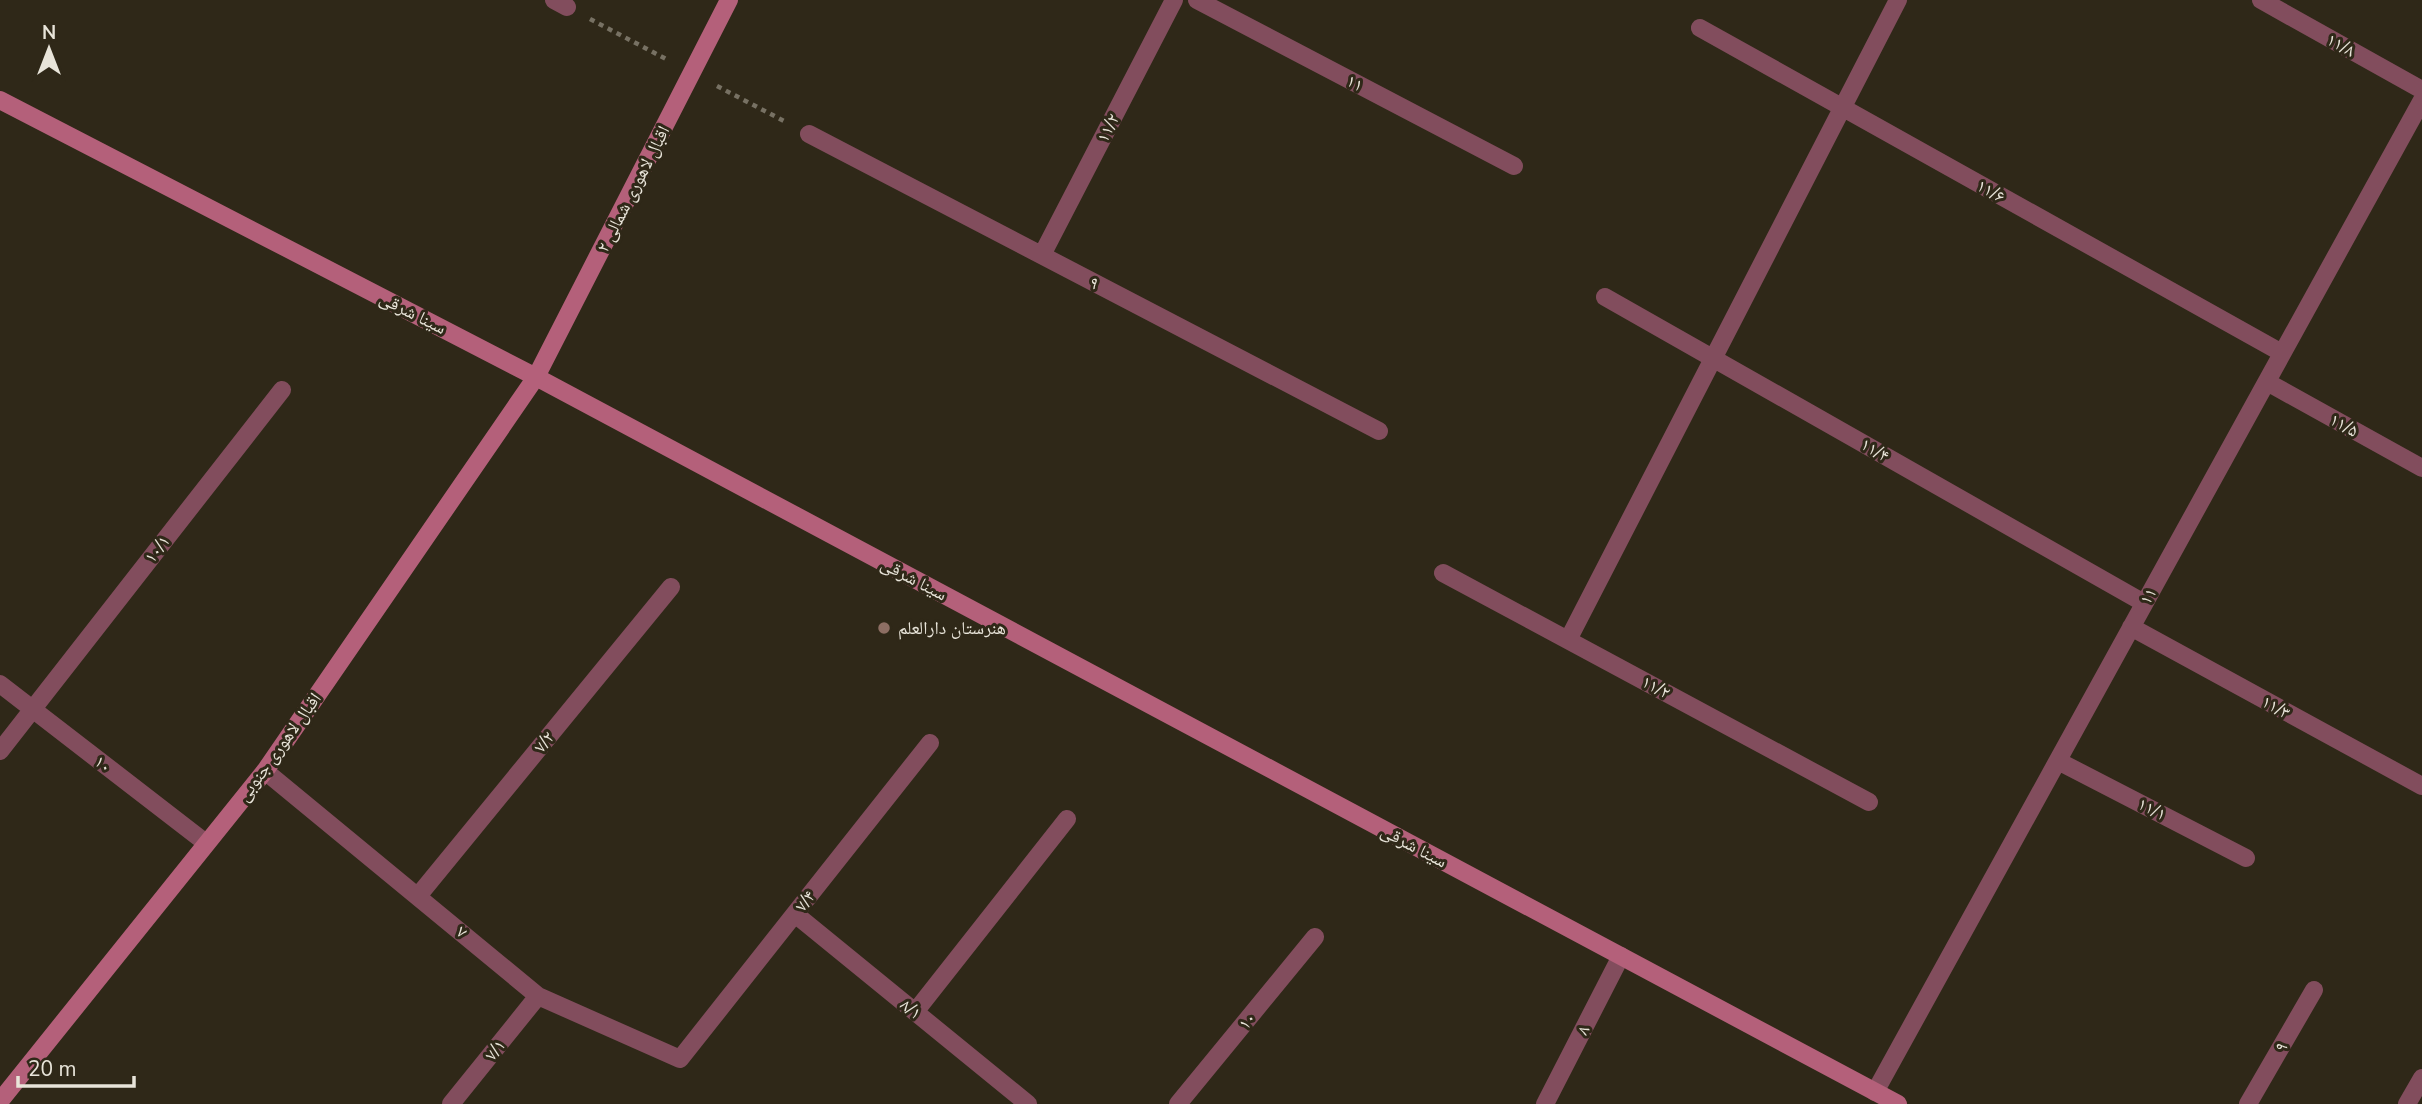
<svg xmlns="http://www.w3.org/2000/svg" width="2422" height="1104" font-family="'Nunito Sans','Noto Naskh Arabic',sans-serif">
<style>
.lines{fill:none;stroke-linecap:round;stroke-linejoin:round}
.path{stroke:#777163;stroke-width:4.5;stroke-dasharray:5 5;stroke-linecap:butt}
.street{stroke:#824d5d;stroke-width:18}
.secondary{stroke:#b4607a;stroke-width:18}
.education-dot{fill:#8d6e63;stroke:#2f2818;stroke-width:2.5}
.labels{text-anchor:middle;stroke-width:6;stroke-linejoin:round;paint-order:stroke}
.street-label{font-size:18px;fill:#e8e4d9;stroke:#2f2818}
.poi-label{font-size:18px;fill:#e8e4d9;stroke:#2f2818;text-anchor:start}
</style>
<rect width="100%" height="100%" fill="#2f2818"/>
<g class="lines">
<path class="path" d="M590 19 666 59
M717 86 784 121"/>
<path class="street" d="M554 0 567 7
M1197 0 1514 166
M2261 0 2422 90
M1700 28 2282 353
M809 134 1379 431
M1042 255 1174 0
M1605 297 2144 603
M2267 382 2422 468
M1443 573 1869 802
M2131 627 2422 786
M1568 640 1898 0
M0 684 206 843
M0 751 282 390
M2058 761 2246 858
M265 771 538 996 680 1059 930 743
M418 896 671 587
M795 914 1028 1104
M915 1012 1067 819
M1875 1092 2422 100
M451 1104 538 996
M1178 1104 1315 937
M1545 1104 1621 956
M2248 1104 2314 990
M2407 1104 2422 1078"/>
<path class="secondary" d="M0 100 536 377 1898 1104
M0 1101 265 771 536 377 729 0"/>
</g>
<circle class="education-dot" cx="884" cy="628" r="7"/>
<g class="labels">
<g class="street-label">
<text transform="translate(2341 45) rotate(29)" y="6">۱۱/۸</text>
<text transform="translate(1355 83) rotate(28)" y="6">۱۱</text>
<text transform="translate(1108 128) rotate(-63)" y="6">۱۱/۲</text>
<text transform="translate(633 189) rotate(-63)" y="6">اقبال لاهوری شمالی ۲</text>
<text transform="translate(1991 191) rotate(29)" y="6">۱۱/۶</text>
<text transform="translate(1094 283) rotate(27)" y="6">۹</text>
<text transform="translate(413 313) rotate(27)" y="6">سینا شرقی</text>
<text transform="translate(2344 425) rotate(29)" y="6">۱۱/۵</text>
<text transform="translate(1875 450) rotate(30)" y="6">۱۱/۴</text>
<text transform="translate(157 549) rotate(-52)" y="6">۱۰/۱</text>
<text transform="translate(914 579) rotate(28)" y="6">سینا شرقی</text>
<text transform="translate(2148 596) rotate(-61)" y="6">۱۱</text>
<text transform="translate(1656 687) rotate(28)" y="6">۱۱/۲</text>
<text transform="translate(2276 707) rotate(29)" y="6">۱۱/۳</text>
<text transform="translate(544 742) rotate(-51)" y="6">۷/۲</text>
<text transform="translate(279 747) rotate(-54)" y="6">اقبال لاهوری جنوبی</text>
<text transform="translate(103 764) rotate(38)" y="6">۱۰</text>
<text transform="translate(2152 809) rotate(27)" y="6">۱۱/۱</text>
<text transform="translate(1414 846) rotate(28)" y="6">سینا شرقی</text>
<text transform="translate(805 901) rotate(-52)" y="6">۷/۴</text>
<text transform="translate(462 932) rotate(39)" y="6">۷</text>
<text transform="translate(911 1009) rotate(39)" y="6">۸/۱</text>
<text transform="translate(1247 1021) rotate(-50)" y="6">۱۰</text>
<text transform="translate(1583 1030) rotate(-63)" y="6">۸</text>
<text transform="translate(2281 1047) rotate(-60)" y="6">۹</text>
<text transform="translate(495 1050) rotate(-51)" y="6">۷/۱</text>
</g>
<g class="poi-label">
<text x="898" y="634">هنرستان دارالعلم</text>
</g>
</g>
<g transform="translate(49 49)" stroke="#2f2818" stroke-width="5" paint-order="stroke">
<path d="M0-5L12 26L0 18L-12 26Z" fill="#e8e4d9"/>
<text y="-10" font-size="19" font-weight="bold" text-anchor="middle" fill="#e8e4d9">N</text>
</g>
<path d="M18 1076v10h116v-10" fill="none" stroke="#e8e4d9" stroke-width="3.5"/>
<text x="28" y="1076" font-size="21" fill="#e8e4d9" stroke="#2f2818" stroke-width="5" paint-order="stroke">20 m</text>
</svg>
